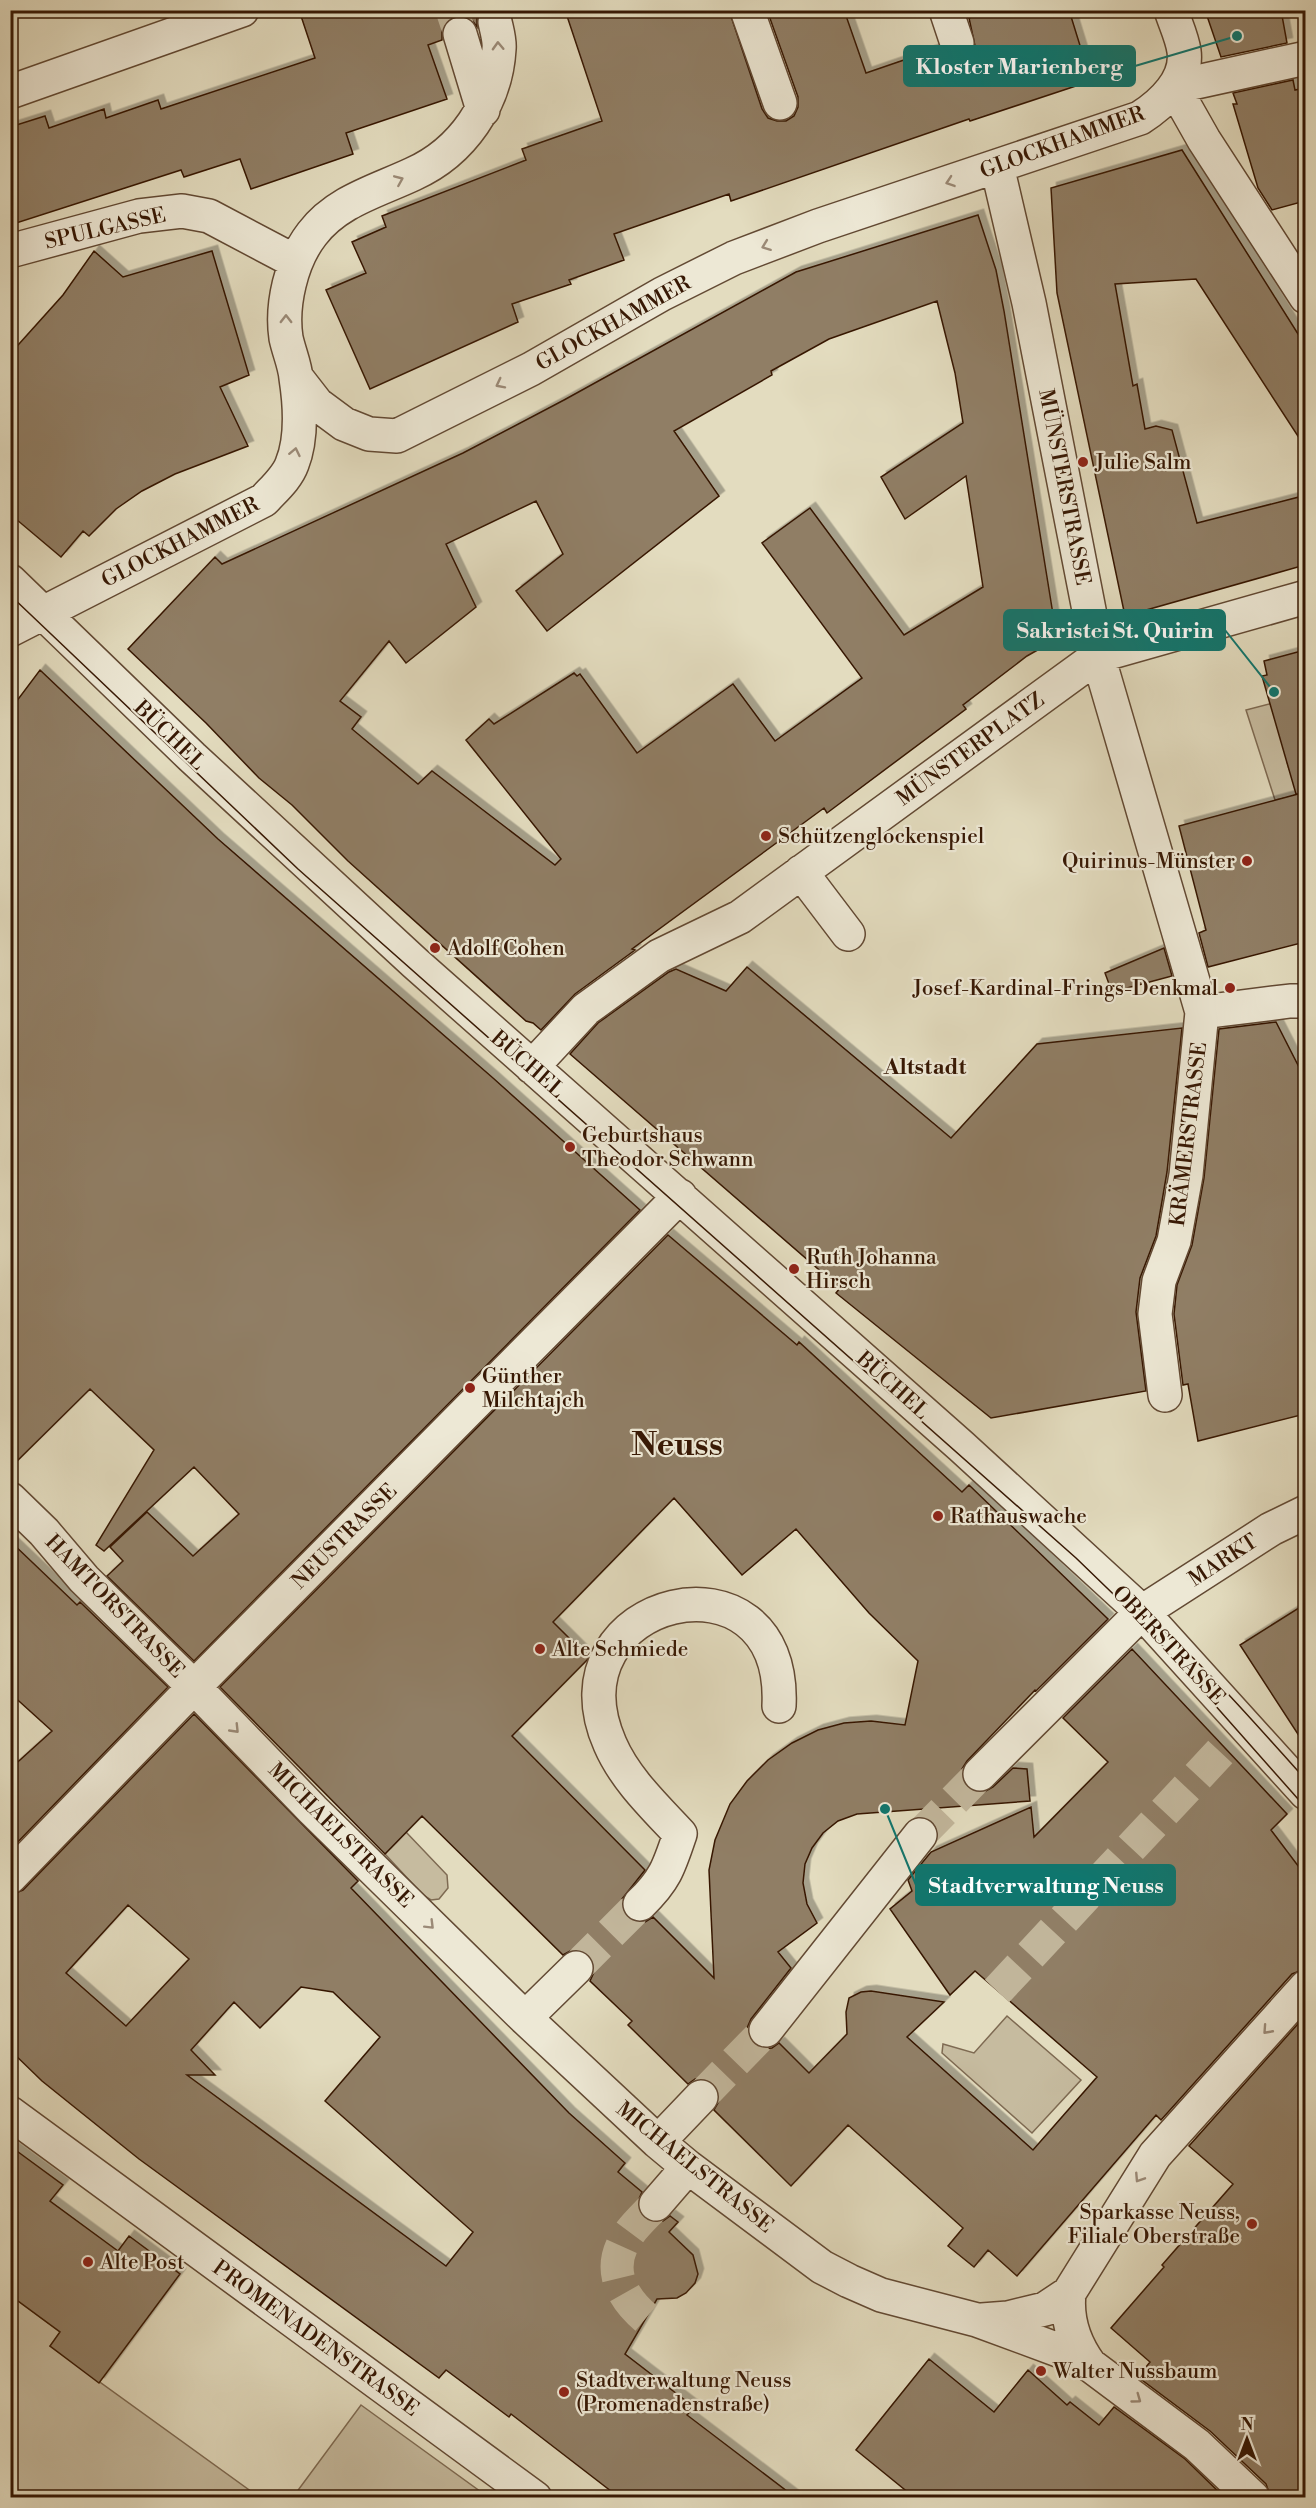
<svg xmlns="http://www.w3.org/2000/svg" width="1316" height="2508" font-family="'Libre Bodoni',serif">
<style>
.green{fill:#c6bb9f;stroke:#7e6a52;stroke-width:1.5}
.building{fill:#907e65;stroke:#371804;stroke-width:1.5;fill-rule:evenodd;filter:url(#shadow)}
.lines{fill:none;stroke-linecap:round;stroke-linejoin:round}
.minor-tunnel{stroke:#c1b59a;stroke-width:33;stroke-dasharray:33 16;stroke-linecap:butt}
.minor-casing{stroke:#624933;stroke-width:36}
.minor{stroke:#ede8d5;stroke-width:33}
.tram{stroke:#371804;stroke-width:1.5}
.oneway{stroke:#9b8a77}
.poi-dot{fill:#8f2418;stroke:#ede8d5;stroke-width:2}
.labels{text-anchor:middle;stroke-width:4.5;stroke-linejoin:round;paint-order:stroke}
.street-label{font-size:21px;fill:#371804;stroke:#ede8d5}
.poi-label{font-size:21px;fill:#371804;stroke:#ede8d5;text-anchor:start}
.neighbourhood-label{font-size:22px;font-weight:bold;fill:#371804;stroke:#ede8d5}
.town-label{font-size:33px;font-weight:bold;fill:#371804;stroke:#ede8d5}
.leader{fill:none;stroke:#0f766e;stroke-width:2}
.callout-dot{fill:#0f766e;stroke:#ede8d5;stroke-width:2}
.callout{fill:#0f766e;stroke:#0f766e;stroke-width:2}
.callout-label{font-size:22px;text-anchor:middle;font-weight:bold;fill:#fff}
</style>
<defs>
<filter id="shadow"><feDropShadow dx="5.5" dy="-5.5" stdDeviation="0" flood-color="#0004"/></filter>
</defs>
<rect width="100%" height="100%" fill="#e3dcbf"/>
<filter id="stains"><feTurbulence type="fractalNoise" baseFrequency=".00333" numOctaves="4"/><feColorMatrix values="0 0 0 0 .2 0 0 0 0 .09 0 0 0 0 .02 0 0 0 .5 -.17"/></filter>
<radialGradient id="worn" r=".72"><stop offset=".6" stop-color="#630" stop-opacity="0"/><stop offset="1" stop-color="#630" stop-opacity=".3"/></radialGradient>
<path class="green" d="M1273 703 1281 730 1305 724V761L1295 763 1294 761 1287 762 1289 769 1293 768 1300 795 1275 800 1246 710Z
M406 1832 447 1875 448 1888 439 1899 431 1900 423 1895 385 1854Z
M1007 2016 1081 2080 1032 2133 942 2053 943 2044 974 2053Z
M10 2295 60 2332 50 2346 259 2497H11Z
M361 2405 488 2497H293Z"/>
<path class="building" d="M299 10H481L477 17V27L472 20 465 16H454L446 22 442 29V40L428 45 447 99 346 133 353 154 251 189 240 159 184 177 181 170 10 225V127L45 116 49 128 104 109 106 118 158 100 161 109 315 58Z
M565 10H729L762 109 768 118 777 121H786L794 116 798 107V97L767 10H844L866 73 939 48 945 57 954 61H963L971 55 975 46 969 18 992 10H1069L1091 81 970 121 969 119 731 201 729 194 614 234 624 260 569 280 571 284 512 304 518 322 370 389 326 290 366 273 352 242 386 227 382 216 526 160 522 149 602 121Z
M1205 10H1281L1287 43 1221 57Z
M1293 80 1295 90 1305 88V201L1272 210 1258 188 1233 104H1237L1233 93Z
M1182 150 1305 345V447L1196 279 1115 284 1133 386 1137 384 1145 429 1156 426 1172 430 1197 523 1299 497 1305 519V565L1125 616 1057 293 1051 188Z
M978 215 996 270 1004 311 1057 639 1027 656 963 705 966 709 827 813 824 808 632 949 635 950 575 994 541 1030 533 1023 526 1021 348 861 292 805 259 778 206 723 128 649 215 557 222 564 463 453 564 400 796 272ZM937 301 955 373 963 423 881 477 905 519 966 476 983 587 904 635 810 508 762 543 862 678 775 741 733 684 637 753 580 674 577 676 574 673 494 724 489 719 466 740 561 859 555 865 432 771 418 784 352 729 361 717 340 701 389 641 406 663 476 607 446 544 536 501 563 554 516 591 547 631 719 496 674 431 772 375 771 371 829 339Z
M94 251 123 277 212 251 249 375 220 387 248 446 175 474 142 491 116 509 89 536 83 531 61 557 10 514V354L63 295Z
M1305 650V942L1208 967 1199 933 1206 930 1179 826 1298 794H1296L1262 676 1267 675 1264 661Z
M40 670 218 839 493 1078 640 1210 194 1661 107 1576 123 1561 110 1547 147 1512 193 1556 239 1514 194 1467 104 1551 96 1545 154 1450 90 1389 10 1468V710Z
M1164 948 1172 976 1112 992 1105 973Z
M747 967 951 1138 1037 1044 1182 1028 1167 1172 1156 1236 1140 1278 1136 1312 1146 1391 991 1418 836 1293 840 1288 570 1054 598 1023 669 972 676 969 726 991Z
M1276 1022 1305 1079V1414L1198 1441 1188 1384 1183 1385 1174 1314 1177 1285 1192 1245 1204 1178 1219 1029Z
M668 1235 797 1345 799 1342 962 1492 969 1485 1108 1619 1036 1691 1035 1690 967 1761 962 1769V1778L966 1787 975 1792H984L993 1787 1013 1768 1027 1769 1030 1801 857 1814 838 1821 823 1833 812 1848 805 1864 803 1883 807 1904 817 1923 778 1952 791 1968 751 2019 747 2028 749 2037 754 2044 764 2049 772 2048 779 2043 809 2073 847 2034 846 2012 849 1998 861 1992 871 1991 944 2002 907 2037 1033 2150 1097 2077 975 1971 950 1995 890 1909 912 1891 908 1880 931 1852 1031 1807 1034 1837 1108 1762 1063 1718 1132 1649 1287 1814 1271 1830 1305 1875V1969L1292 1974 1161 2120 1156 2115 1017 2276 988 2250 974 2267 948 2246 963 2228 848 2125 791 2186 714 2110 719 2101V2092L714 2084 705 2079H695L688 2084 628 2025 632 2021 590 1981 594 1972V1964L589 1955 580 1950H572L563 1955 422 1816 385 1854 220 1687ZM674 1498 742 1575 796 1529 869 1613 918 1661 905 1725 871 1721 844 1723 818 1730 792 1743 768 1760 747 1781 730 1804 715 1840 709 1870 714 1978 653 1917 645 1922H636L626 1917 622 1908V1899L645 1870 512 1736 589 1658 553 1622Z
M10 1541 77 1605 80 1602 168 1687 10 1850V1769L52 1731 10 1693Z
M1305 1604V1745L1240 1645Z
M194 1714 358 1881 351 1888 569 2113 625 2163 618 2172 642 2192 638 2201 639 2211 643 2218 653 2222 663 2221 670 2216 678 2222 669 2232 693 2255 698 2274 695 2283 686 2293 677 2298 657 2299 625 2354 694 2407 687 2415 796 2498H620L511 2414 509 2417 446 2370 439 2378 139 2159 42 2081 10 2050V1895L23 1890ZM128 1905 189 1959 126 2026 66 1973ZM301 1987 333 1992 380 2037 325 2101 473 2232 446 2266 187 2075H215L191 2050 234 2002 260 2028Z
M1305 2016V2498H1271L1266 2484 1210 2431 1138 2377 1150 2362 1111 2328 1164 2267 1162 2265 1233 2184 1189 2146Z
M10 2146 63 2185 50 2201 118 2251 129 2236 180 2274 99 2383 50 2346 60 2332 10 2295Z
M929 2359 994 2412 1028 2370 1067 2405 1070 2402 1099 2425 1114 2407 1185 2459 1225 2498H915L856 2450Z"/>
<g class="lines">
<path class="minor-tunnel" d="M452 10 460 34
M920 1835 980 1774
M576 1968 640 1904
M997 1991 1225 1747
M701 2097 766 2030
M646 2318C622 2298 607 2270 625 2240 632 2227 646 2215 656 2204"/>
<g class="minor-casing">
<path id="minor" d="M747 10 780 103
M946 10 957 43
M460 34 483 110
M1174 87 1204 140 1306 297
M1174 87 1306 58
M10 92 242 10
M997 166 1029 303 1098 656 1202 1012 1186 1175 1174 1241 1159 1281 1155 1314 1165 1395
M10 251 139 216 182 211 209 216 296 262
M296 377 317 404 344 424 369 434 397 436 531 369 662 294 734 258 818 226 1140 118C1162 104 1188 80 1184 51 1182 37 1175 23 1171 10
M10 581 192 757 415 963 961 1446 1142 1612 1306 1793
M10 630 264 500C274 489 287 478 292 464 302 439 300 404 296 378 295 365 289 352 286 338 281 305 291 261 312 234 337 201 377 191 413 174 462 152 496 103 499 49 500 41 497 31 495 22
M801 872 848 934
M1202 1012 1290 1001H1306
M532 1067 586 1009 659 956 740 917 1098 656 1306 597
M10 1499 44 1532 84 1579 194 1687 313 1810 525 2018 658 2142 688 2167 822 2267 849 2281 881 2295 977 2320 1061 2351 1090 2365 1197 2445 1253 2498
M980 1774 1142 1612 1271 1529 1306 1512
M10 1877 194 1687 680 1196
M640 1904C665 1880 669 1867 680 1834 655 1807 625 1779 610 1744 545 1597 787 1539 779 1706
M525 2018 576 1968
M766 2030 920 1835
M10 2113 535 2498
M658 2142 701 2097
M656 2204 688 2167
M1069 2293C1066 2320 1074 2343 1090 2365
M982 2320 1008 2318 1045 2309 1069 2293 1155 2155 1306 1987"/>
</g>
<use href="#minor" class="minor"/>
<path class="tram" d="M10 595 298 869 1076 1558 1137 1617 1306 1808
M1139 1609C1201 1660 1252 1720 1306 1780"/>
</g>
<defs><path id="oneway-chevron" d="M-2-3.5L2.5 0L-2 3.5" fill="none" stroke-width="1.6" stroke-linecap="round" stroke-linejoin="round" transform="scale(1.5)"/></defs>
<g class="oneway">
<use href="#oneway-chevron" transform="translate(498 46) rotate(-92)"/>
<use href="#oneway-chevron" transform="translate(399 180) rotate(-23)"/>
<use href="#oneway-chevron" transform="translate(950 182) rotate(161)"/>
<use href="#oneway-chevron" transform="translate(766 246) rotate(159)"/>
<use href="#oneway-chevron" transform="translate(286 319) rotate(-90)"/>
<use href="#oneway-chevron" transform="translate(500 384) rotate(153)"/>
<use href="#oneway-chevron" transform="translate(295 452) rotate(-78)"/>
<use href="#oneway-chevron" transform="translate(235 1729) rotate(46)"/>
<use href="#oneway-chevron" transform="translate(430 1925) rotate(45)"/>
<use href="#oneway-chevron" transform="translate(1267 2030) rotate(132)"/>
<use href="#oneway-chevron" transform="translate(1139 2178) rotate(123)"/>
<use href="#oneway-chevron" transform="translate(1137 2399) rotate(36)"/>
</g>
<g class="poi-dot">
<circle cx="1083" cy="462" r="6"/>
<circle cx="766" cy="836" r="6"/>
<circle cx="1247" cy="861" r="6"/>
<circle cx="435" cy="948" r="6"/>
<circle cx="1230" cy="988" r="6"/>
<circle cx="570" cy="1147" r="6"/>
<circle cx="794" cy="1269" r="6"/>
<circle cx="470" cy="1388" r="6"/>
<circle cx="938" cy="1516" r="6"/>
<circle cx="540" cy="1649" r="6"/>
<circle cx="1252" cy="2224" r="6"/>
<circle cx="88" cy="2262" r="6"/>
<circle cx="1041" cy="2371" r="6"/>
<circle cx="564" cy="2392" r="6"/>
</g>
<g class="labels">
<g class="street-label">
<text transform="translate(1062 142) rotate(-20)" y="7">GLOCKHAMMER</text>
<text transform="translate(105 228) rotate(-13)" y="7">SPULGASSE</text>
<text transform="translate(613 323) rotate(-29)" y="7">GLOCKHAMMER</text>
<text transform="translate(1065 487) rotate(79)" y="7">MÜNSTERSTRASSE</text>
<text transform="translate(180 542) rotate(-27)" y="7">GLOCKHAMMER</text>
<text transform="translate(170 735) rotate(44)" y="7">BÜCHEL</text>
<text transform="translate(970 749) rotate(-36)" y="7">MÜNSTERPLATZ</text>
<text transform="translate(528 1064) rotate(41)" y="7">BÜCHEL</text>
<text transform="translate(1188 1134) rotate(-83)" y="7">KRÄMERSTRASSE</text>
<text transform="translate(893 1385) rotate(42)" y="7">BÜCHEL</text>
<text transform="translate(344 1536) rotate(-45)" y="7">NEUSTRASSE</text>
<text transform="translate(1223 1560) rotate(-33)" y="7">MARKT</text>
<text transform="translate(115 1606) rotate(46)" y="7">HAMTORSTRASSE</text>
<text transform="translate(1169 1645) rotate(47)" y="7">OBERSTRASSE</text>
<text transform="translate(341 1835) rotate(45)" y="7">MICHAELSTRASSE</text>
<text transform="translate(695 2167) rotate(39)" y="7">MICHAELSTRASSE</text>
<text transform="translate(316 2338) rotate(36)" y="7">PROMENADENSTRASSE</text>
</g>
<g class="poi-label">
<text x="1095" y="469">Julie Salm</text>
<text x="778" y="843">Schützenglockenspiel</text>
<text x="1235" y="868" text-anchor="end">Quirinus-Münster</text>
<text x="447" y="955">Adolf Cohen</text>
<text x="1218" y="995" text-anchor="end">Josef-Kardinal-Frings-Denkmal</text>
<text x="582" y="1142">Geburtshaus<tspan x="582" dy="24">Theodor Schwann</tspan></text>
<text x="806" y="1264">Ruth Johanna<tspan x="806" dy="24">Hirsch</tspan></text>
<text x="482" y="1383">Günther<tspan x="482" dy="24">Milchtajch</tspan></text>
<text x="950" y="1523">Rathauswache</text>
<text x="552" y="1656">Alte Schmiede</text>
<text x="1240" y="2219" text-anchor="end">Sparkasse Neuss,<tspan x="1240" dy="24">Filiale Oberstraße</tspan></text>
<text x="100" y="2269">Alte Post</text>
<text x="1053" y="2378">Walter Nussbaum</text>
<text x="576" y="2387">Stadtverwaltung Neuss<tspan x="576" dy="24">(Promenadenstraße)</tspan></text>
</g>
<g class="neighbourhood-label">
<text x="925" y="1074">Altstadt</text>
</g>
<g class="town-label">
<text x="677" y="1455">Neuss</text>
</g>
</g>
<path class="leader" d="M1237 36L1135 66M1274 692L1225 630M885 1809L916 1885"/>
<g class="callout-dot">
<circle cx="1237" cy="36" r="6"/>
<circle cx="1274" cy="692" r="6"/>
<circle cx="885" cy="1809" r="6"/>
</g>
<g class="callout">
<rect x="904" y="46" width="231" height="40" rx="6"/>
<rect x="1004" y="610" width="221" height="40" rx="6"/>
<rect x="916" y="1865" width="259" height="40" rx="6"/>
</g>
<g class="callout-label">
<text x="1019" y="74">Kloster Marienberg</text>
<text x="1115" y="638">Sakristei St. Quirin</text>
<text x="1046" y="1893">Stadtverwaltung Neuss</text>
</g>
<rect width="1316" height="2508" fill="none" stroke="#e3dcbf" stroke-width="36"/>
<rect x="12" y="12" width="1292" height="2484" fill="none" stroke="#371804" stroke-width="3"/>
<rect x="18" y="18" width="1280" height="2472" fill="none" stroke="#371804" stroke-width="1.5"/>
<g transform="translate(1247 2439)" stroke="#ede8d5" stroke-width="4.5" paint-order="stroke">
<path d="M0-4.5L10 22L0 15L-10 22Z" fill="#371804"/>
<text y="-9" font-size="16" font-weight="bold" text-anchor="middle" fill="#371804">N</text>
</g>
<rect width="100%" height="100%" filter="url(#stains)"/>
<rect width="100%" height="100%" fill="url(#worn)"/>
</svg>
